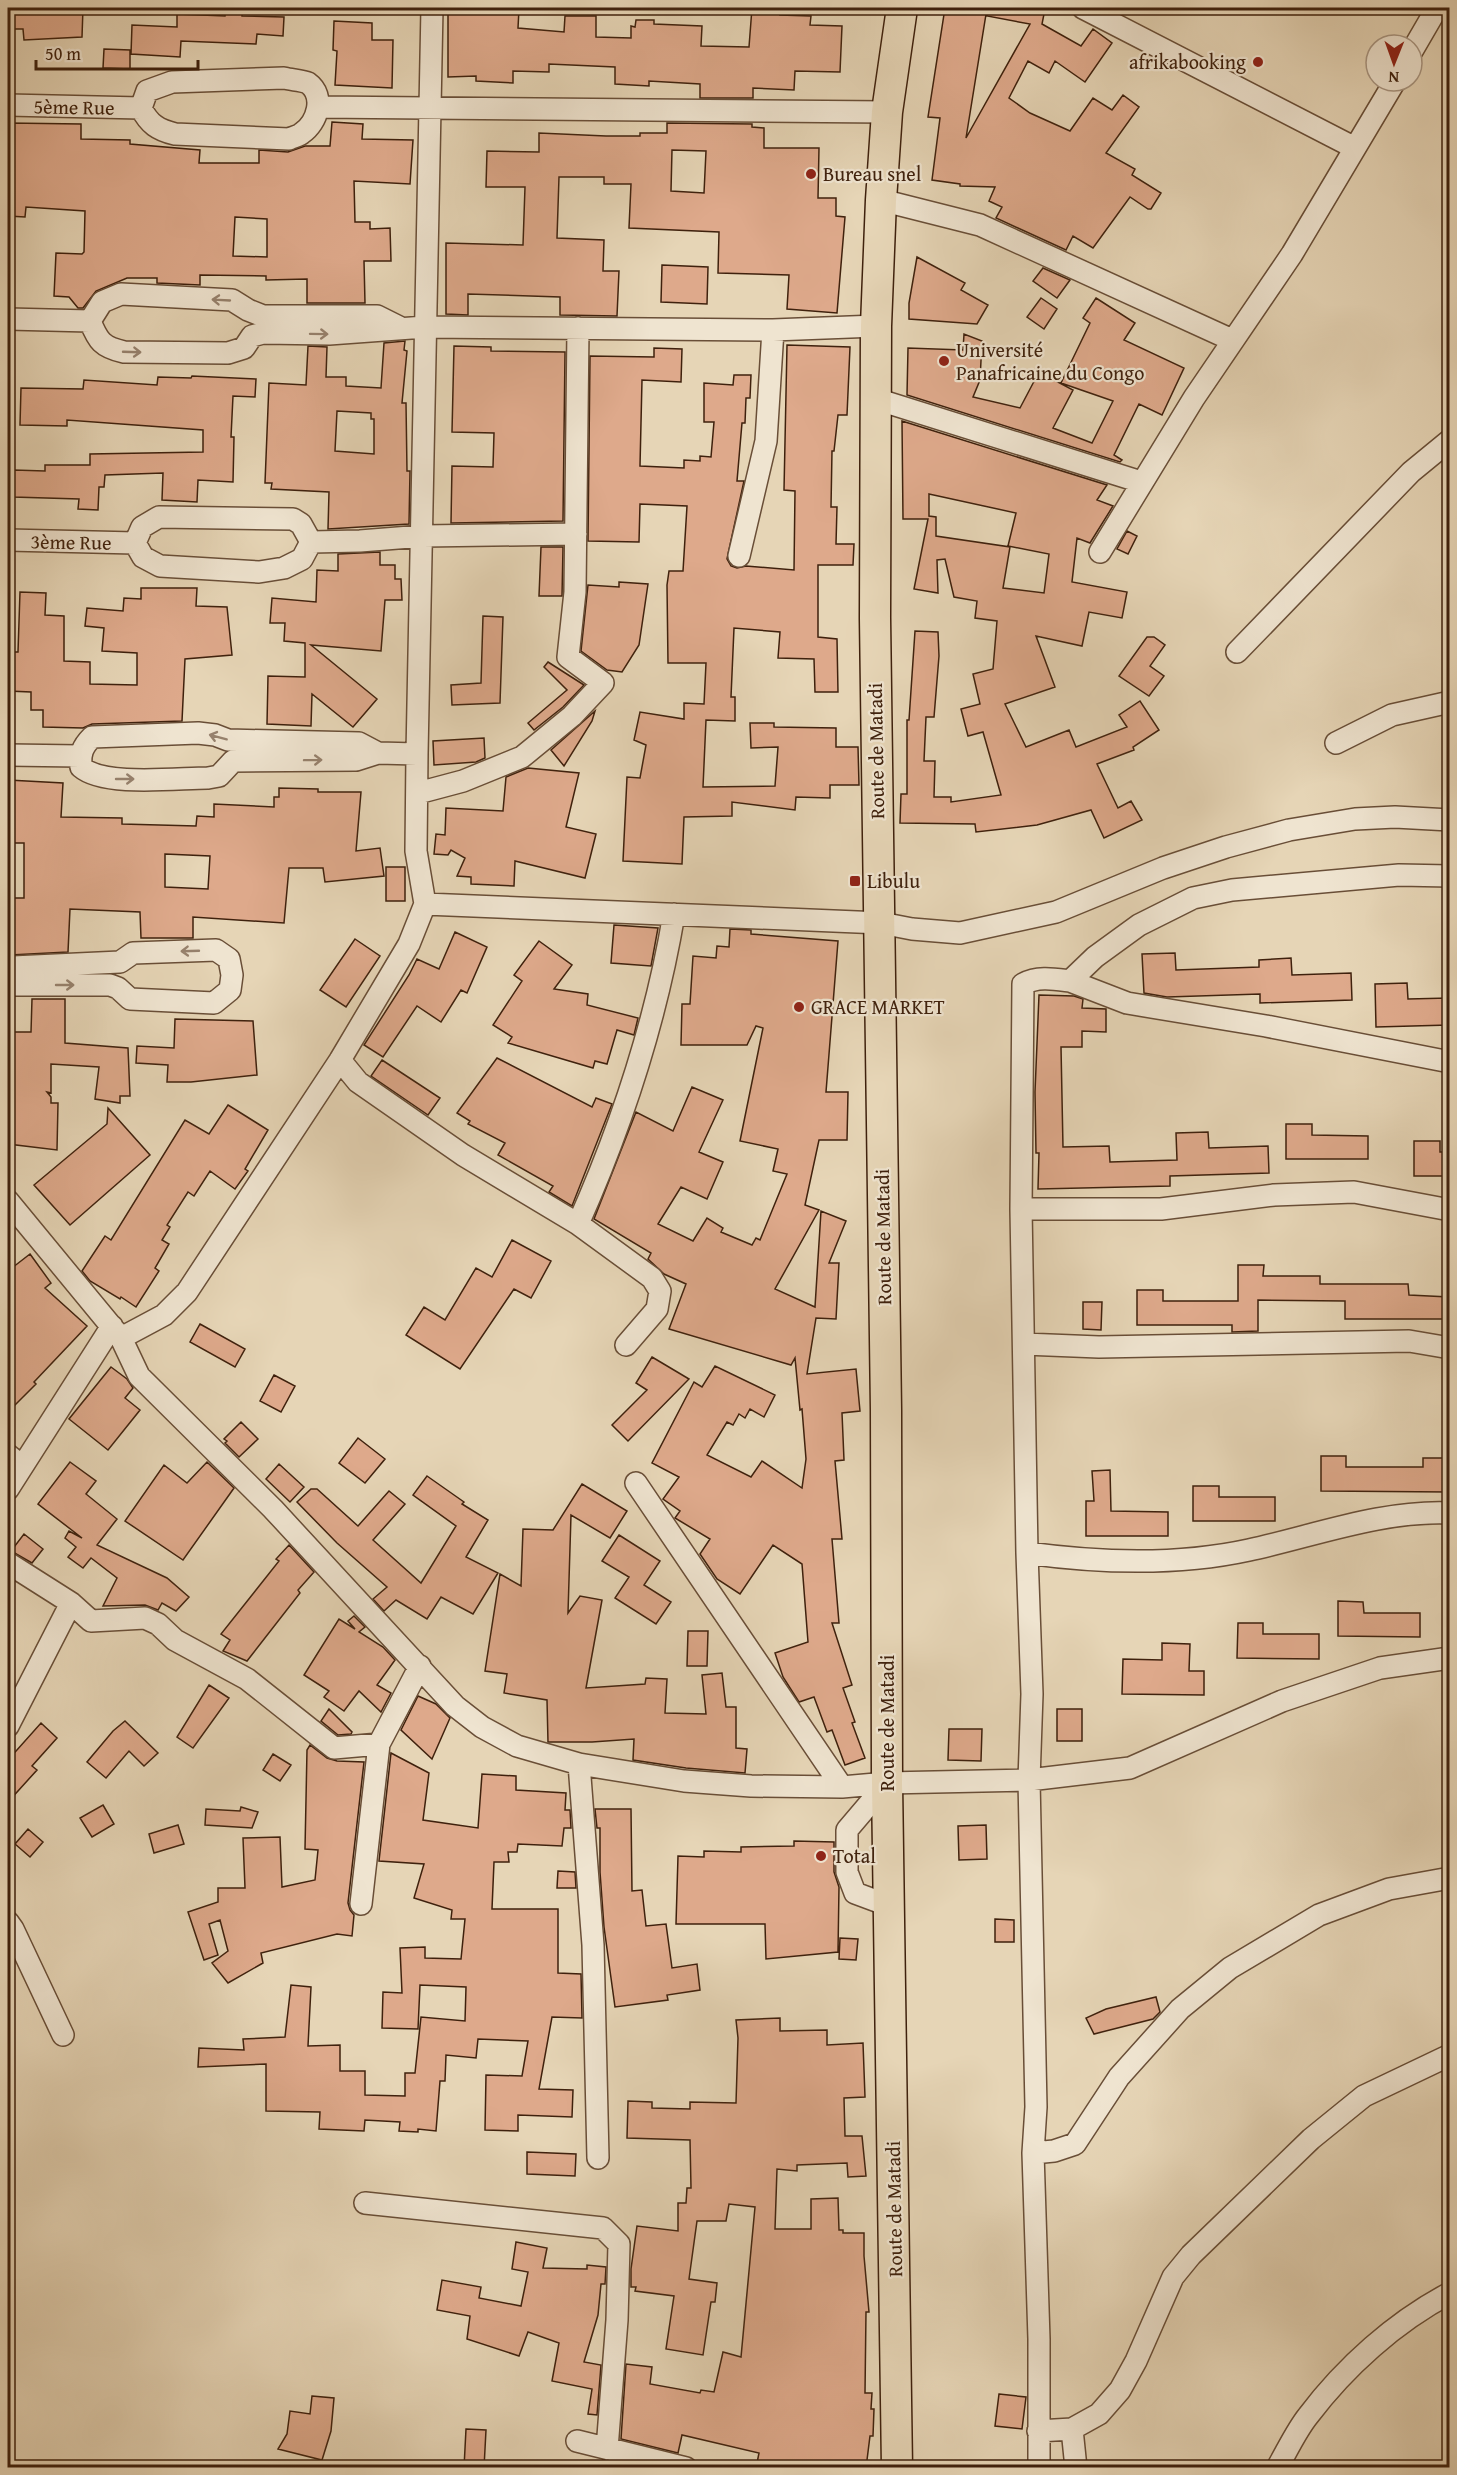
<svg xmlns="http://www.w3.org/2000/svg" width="1457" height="2475" font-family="'Gentium Book Plus',serif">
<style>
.building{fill:#dea98b;stroke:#3f210d;stroke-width:1.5;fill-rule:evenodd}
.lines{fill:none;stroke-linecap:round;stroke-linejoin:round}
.minor-casing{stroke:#694e37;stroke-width:24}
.highway-casing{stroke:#3f210d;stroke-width:33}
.minor{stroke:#efe4d0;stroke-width:21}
.highway{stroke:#e6d5b6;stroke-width:30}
.oneway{stroke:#97826e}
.poi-dot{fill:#8f2418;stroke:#efe4d0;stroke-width:2}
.labels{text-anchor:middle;stroke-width:4.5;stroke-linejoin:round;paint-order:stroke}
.poi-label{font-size:20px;fill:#3f210d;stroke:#efe4d0;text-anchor:start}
.street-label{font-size:20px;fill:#3f210d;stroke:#efe4d0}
</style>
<rect width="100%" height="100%" fill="#e6d5b6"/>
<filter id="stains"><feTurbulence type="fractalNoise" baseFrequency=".00333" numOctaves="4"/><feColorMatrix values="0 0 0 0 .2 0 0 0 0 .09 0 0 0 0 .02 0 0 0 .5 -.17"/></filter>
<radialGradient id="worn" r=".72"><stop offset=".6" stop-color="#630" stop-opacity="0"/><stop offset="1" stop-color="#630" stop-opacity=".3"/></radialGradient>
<path class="building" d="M8 8H83L82 37 24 40 23 29H8Z
M226 8H242V16L284 17 283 36 257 34 256 44 181 41 180 57 131 54 132 25 177 27V14L225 16Z
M448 8 519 9 518 28 564 32 565 16H596V37L631 38V26L635 27 636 20H654V24L702 26 701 46 749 47 752 8H781L780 15 811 16 810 25 842 26 840 72 795 71 794 90 753 88V98H700V84L649 81V86L615 84V67L549 64V72L513 71V83L476 81V76L448 77Z
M945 8H987L966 138 1030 24 987 16V8L1045 9 1042 24 1081 46 1093 29 1112 43 1085 82 1055 61 1049 73 1028 61 1009 98 1030 113 1070 131 1093 98 1112 110 1123 95 1139 107 1106 153 1135 169 1132 175 1161 193 1151 209H1148L1130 197 1093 248 1073 236 1066 250 996 218 1002 207 989 201 995 187 960 186V184L932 180 940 118 928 117Z
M334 21 372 23V40H393L392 88 335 85 337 51 333 50Z
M104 49 130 50V69L103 68Z
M332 122 363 124 362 139 413 140 410 184 354 181 355 222H370V229L390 228 391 261H364L365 303H307V279L266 280V276L200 275V285L157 283V278H127L96 291 83 308H78L69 297 54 296 56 253 82 254 84 252 85 211 26 207 25 217 8 216V123L81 124V139L130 140V144L200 150 199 163H259V150L288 152 305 146H330ZM235 217 267 219V257L233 256Z
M667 123 752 124V127L764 128V148H819L818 198H836V216L845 217 837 313 787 309 789 275 718 273 719 232 629 228 631 184H604V177H559L557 238 604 240 603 271H619L617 316 560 315V297L468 294V315L446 314V243L523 245 525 187H486L487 151 539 152V133L606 136H640V133H667ZM672 150 706 151 704 193 671 191Z
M917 257 965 283 961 290 988 305 977 324 909 319V303Z
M662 265 708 267 707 304 661 302Z
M1043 268 1070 280 1057 298 1033 281Z
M1041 298 1057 309 1044 329 1027 317Z
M1096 298 1135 323 1124 340 1184 368 1162 415 1139 404 1114 455 1122 460 1120 462 907 395 908 348 963 350 964 334 982 341 980 380 973 397 1020 408 1039 372 1073 390 1053 428 1092 443 1113 401 1061 383 1090 323 1083 318Z
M405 341 404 350 407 351 402 403H406L407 471H410L409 524 328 529 329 492 271 489 272 483H265L269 383 306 385 308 346 327 347 326 377H346V386L381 388 384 343ZM337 411 371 413V419H374V454L335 451Z
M787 345 850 347 847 415H838L834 451H832L831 507H837L836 544H854L853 565H818V637L837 639 838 692H815L814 659 778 658 780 632 734 628 731 697H735V721L706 720 703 787 775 786 778 747 751 748 750 723H774V727L836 728V747H858L859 785H830V798L796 797 795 810 732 802V816L684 817 682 864 623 861 627 777 640 778 646 745 634 740 640 712 684 719V703L704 704 706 663H668L667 585 669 571H683L687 506 640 504 639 542 588 541 590 356 654 357V348L682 349 681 382 642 380 640 466 684 468V460L700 461V456L711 457 714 422H704V383L733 385 734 375H751L750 398H746L745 423H742L737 481H744L727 559 731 566 737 568 746 566 794 570 795 491 784 490Z
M454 346 491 347V351L565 352 563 521 451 523 452 466 493 467 494 433 452 432Z
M192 376 256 379 255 397 233 396 231 437H234L233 482 198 480 197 502 162 500 163 473 105 475 104 487H99L98 510 78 509 79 499 13 497 14 470 45 471V465H90V454L203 452V430L67 420V426L20 425 21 388 83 389 84 380 157 385 158 377 191 378Z
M902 421 1107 485 1097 500 1113 506 1090 543 1077 538 1072 582 1127 592 1122 618 1089 612 1082 646 1036 636 1055 687 1005 704 1026 747 1069 730 1076 747 1127 727 1119 715 1140 701 1159 730 1133 747 1134 750 1097 764 1118 808 1131 801 1142 820 1104 838 1091 810 1037 825 976 832 975 824 900 823 901 794H907V720H909L915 631 938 632 939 656 934 717H926L924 761H935L934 797H951V802L1001 795 983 732 968 736 961 709 980 704 973 674 993 669 997 621 975 618 977 601 954 597 945 559 937 560 938 593 914 589 928 519H903ZM929 494 1016 513 1008 546 1049 554 1044 593 1003 588 1010 547 936 536V517L929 516Z
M1127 531 1137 536 1128 554 1117 549Z
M541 547H563L562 596H539Z
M380 552V565H395V579H401L402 600H385L381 651 311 645 377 699 353 727 312 694 311 726 267 724 268 676 305 677V643L284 641 285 623H270L272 598 316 602 317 570 338 571V554Z
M619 582 648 584 639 645 622 672 607 670 581 651 588 585 619 587Z
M141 588H197L196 606 227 607 232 655 185 659 182 721 92 724 83 728 43 727V710H31V692L8 691V652H18L20 592 46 593 45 615 64 616V661L90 662V684L137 685V653L102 651 104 628 85 626 87 608 123 611 124 598 141 599Z
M483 616 503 617 500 703 452 705 451 685 481 683Z
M1147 637H1154L1165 645 1150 666 1164 676 1149 696 1119 676Z
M548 662 584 685 563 707 534 730 528 723 567 690 544 667Z
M595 711 592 721 564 766 551 750Z
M484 738 485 758 476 762 434 765 433 741Z
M528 768 579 773 566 827 596 834 585 878 515 861 514 886 471 884V877L457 876 465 858 451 850 448 855 434 854 436 834 445 835 446 808 503 811 506 777Z
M8 780 63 783 61 817 122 818V824L196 826 197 816 214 817V804L274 807V797H279V788L318 789V792H361L356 851 380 848 384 876 325 882 323 868H289L284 923 193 917V938H141L140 912 70 909 68 952 10 955 8 898H24V843H8ZM165 854 210 856 208 889 165 887Z
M386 867H405V901H386Z
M614 925 658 928 651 966 611 963Z
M730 929 751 930V934L838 941 826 1092H848L847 1140H819L805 1205 819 1210 775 1289 815 1307 821 1211 846 1221 829 1263H839L836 1319 816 1318 807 1374 856 1369 860 1411 842 1413 844 1460 835 1461 842 1539H832L839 1623H832L852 1685 843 1688 855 1722 852 1723 865 1758 845 1765 832 1730 827 1732 814 1697 799 1702 783 1677 775 1653 808 1642 802 1564 773 1545 740 1594 717 1579 700 1554 710 1539 675 1518 680 1511 663 1499 679 1477 652 1463 694 1382 702 1387 715 1366 775 1395 764 1417 750 1409 745 1418 739 1414 733 1425 727 1422 707 1455 751 1477 762 1461 802 1488 806 1459 802 1409 800 1410 795 1358 791 1365 669 1329 686 1284 664 1274 648 1259 651 1253 594 1219 636 1112 673 1131 692 1087 723 1100 699 1152 723 1162 707 1199 681 1187 658 1224 693 1241 707 1218 723 1228 721 1232 752 1245 756 1238 760 1240 787 1174 773 1171 778 1149 740 1141 763 1028 756 1026 747 1045H681L682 1004H690L693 956 716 958 717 946 729 947Z
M455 932 487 947 467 993 461 990 441 1022 417 1006 383 1057 364 1045 409 975 417 959 439 969Z
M355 939 380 956 346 1007 320 990Z
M539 941 572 965 554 989 588 994 587 1005 638 1018 634 1035 617 1030 607 1064 595 1061 593 1068 508 1043 512 1037 493 1025 522 981 514 975Z
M1175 953 1176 970 1259 967V960L1291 958 1292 975 1351 973 1352 1000 1260 1003V994L1167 997 1144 993 1142 954Z
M1407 983 1408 999 1449 998V1025L1376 1027 1375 984Z
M1039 995 1074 996 1083 999 1082 1008 1106 1009V1032L1082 1031V1047H1061L1063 1147 1109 1146 1110 1162 1177 1160 1176 1133 1208 1132 1209 1148 1268 1146 1269 1173 1170 1176V1186L1038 1189 1039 1153H1036L1035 1092Z
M32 999H65V1043L128 1048 130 1096H120V1103L95 1099 99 1067 51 1064V1093L47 1092 51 1097V1103H58L57 1150 8 1144V1032H31Z
M175 1019 253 1021 257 1075 191 1082H167L168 1065 136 1063 137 1046 174 1048Z
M497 1058 592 1107 596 1098 612 1104 572 1206 549 1192 553 1186 498 1155 505 1143 468 1124 470 1121 457 1113Z
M382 1060 440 1098 428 1115 371 1076Z
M228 1105 268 1130 245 1169 248 1171 235 1189 210 1171 194 1196 188 1192 167 1225 170 1227 162 1240 169 1244 155 1268 159 1271 136 1307 121 1297 120 1299 90 1281 82 1271 105 1236 111 1240 185 1120 209 1134Z
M108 1108 150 1155 70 1225 34 1185 107 1124Z
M1286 1124H1312V1135L1368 1136V1159H1286Z
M1414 1141H1440V1152H1449V1176H1414Z
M512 1240 551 1261 531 1298 514 1289 460 1369 406 1335 424 1307 445 1320 476 1268 492 1277Z
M30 1254 51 1283 45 1288 87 1326 34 1382 36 1384 8 1412V1271Z
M1238 1265H1264L1263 1276H1320V1284H1408L1409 1295 1449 1297V1319H1345V1301L1258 1300V1331L1232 1332V1325H1137V1290H1163V1301H1238Z
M1083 1302H1102L1101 1330 1083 1329Z
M200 1324 245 1349 235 1367 190 1342Z
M652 1357 689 1379 628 1441 612 1425 647 1390 636 1383Z
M111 1367 127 1379 133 1388 125 1398 140 1410 108 1450 69 1419Z
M274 1375 295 1386 281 1412 260 1401Z
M241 1422 258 1439 239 1457 225 1443 227 1441 224 1439Z
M358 1438 385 1459 365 1483 339 1463Z
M1321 1456H1346V1467H1423V1458H1449V1492L1321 1491Z
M70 1462 96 1481 86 1494 117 1519 97 1545 167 1578 189 1597 176 1611 162 1603 158 1610 145 1605 103 1606 117 1578 91 1558 83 1568 68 1557 76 1547 65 1538 69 1531 82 1538 38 1504Z
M207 1462 234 1488 183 1560 125 1521 164 1465 187 1483Z
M279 1464 304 1487 290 1502 266 1479Z
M1110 1470 1111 1511 1168 1512V1536H1086V1501H1094L1092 1471Z
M427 1476 464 1502 462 1504 488 1520 466 1557 498 1573 473 1614 441 1597 427 1619 396 1600 384 1611 373 1599 387 1587 337 1543 297 1502 311 1489H317L358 1526 389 1491 405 1504 373 1540 421 1583 456 1526 413 1495Z
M582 1484 627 1511 610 1538 571 1515 568 1613 580 1596 602 1600 586 1688 645 1684 646 1678 667 1679 665 1713 706 1714 702 1675 722 1673 726 1707H736V1748L747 1749 745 1773 686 1768 633 1760 634 1739 592 1742H548L547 1700 504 1693 507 1674 485 1671 500 1574 521 1586 523 1529 553 1530Z
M1193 1486H1219V1497H1275V1521H1193Z
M24 1534 43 1549 32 1563 11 1551Z
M619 1535 660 1561 644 1585 671 1602 656 1624 615 1598 629 1577 602 1561Z
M289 1545 314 1572 298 1590 300 1593 247 1661 223 1651 230 1640 221 1634 279 1561 276 1559Z
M1338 1601 1363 1602 1364 1613H1420V1637L1338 1636Z
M354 1616 365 1627 359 1632 383 1647 395 1660 377 1685 391 1693 381 1712 359 1691 344 1711 324 1697 329 1691 304 1675 339 1619 355 1629 348 1621Z
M1238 1623H1263V1634H1319V1659L1237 1658Z
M688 1631H708L707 1666H687Z
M1162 1643 1190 1644 1189 1671H1204V1695L1122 1694 1123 1659 1162 1660Z
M209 1685 229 1698 193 1748 177 1737Z
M418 1696 436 1704 450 1718 432 1759 401 1730Z
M329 1709 352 1732 351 1734 338 1735 321 1721Z
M1057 1709H1082V1741H1057Z
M125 1721 158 1753 144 1766 129 1751 106 1778 87 1762 113 1731Z
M41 1723 57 1738 32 1766 37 1770 8 1802V1760Z
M949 1729H982L981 1761 948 1760Z
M310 1745 327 1758 337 1761 364 1762 348 1903 350 1910 354 1915 352 1936 337 1934 261 1953 263 1963 228 1983 212 1963 228 1951 220 1920 209 1924 218 1955 204 1960 188 1912 218 1902V1888H245L243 1838 280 1837 282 1887 315 1880 318 1850 305 1849 307 1750Z
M391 1753 429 1773 423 1820 478 1828 482 1774 516 1776V1790L566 1793 565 1810H570L571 1828H564L562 1846 518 1844 517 1852H508L509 1862H494L492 1909H558V1973L581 1974 582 2018 552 2017 539 2089 573 2090 572 2117 518 2115V2131L485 2130 486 2075 522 2076 528 2041 478 2039 476 2058 446 2055 445 2081H440L436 2131 418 2129V2132L399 2131 400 2122 365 2120 364 2131 319 2129 320 2112 266 2111V2064L198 2067 199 2048 244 2050 243 2039 285 2037 291 1985 311 1987 308 2046 340 2045V2071H365V2095L405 2096V2073H415L421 2017 465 2021 466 1987 420 1985 418 2029 382 2028 383 1992 402 1993 400 1948 425 1947V1958L461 1959 465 1919H451L452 1910 414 1898 424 1864 379 1861Z
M273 1754 291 1765 280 1781 263 1770Z
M103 1805 114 1824 92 1837 80 1818Z
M241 1807 258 1812 252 1828 205 1825 206 1809 240 1811Z
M595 1809H631L632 1891 642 1890 646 1926 666 1924 672 1968 697 1964 700 1990 667 1995 668 2000 615 2007 604 1927 600 1872V1828H597Z
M178 1825 184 1844 154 1853 149 1834Z
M986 1825 987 1859 959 1860 958 1826Z
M28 1829 43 1842 30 1857 15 1844Z
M794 1841 834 1842V1872L839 1887 838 1952 766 1959 765 1924H676L678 1856 704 1857V1851L741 1852V1847L794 1846Z
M558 1871 575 1872 576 1888H557Z
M995 1919 1014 1920V1942H995Z
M840 1938 858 1939 856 1960 839 1959Z
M1156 1997 1160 2012 1153 2019 1094 2034 1086 2018 1106 2009Z
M780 2018V2031L827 2030V2045L863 2043 865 2097 844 2098 845 2136H862L866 2176 848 2177 847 2163 797 2165V2171L777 2169 775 2229H811V2199L838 2198 839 2230H843V2233H864V2256L869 2312H866L865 2393H872L871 2409H874L873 2436H870L866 2468H756L759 2453 682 2435 678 2453 621 2439 626 2364 652 2367 650 2384 700 2393 701 2390 714 2392 723 2352 741 2357 755 2207 729 2204 726 2221H697L689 2279 717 2283 715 2302H711L703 2355 666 2349 674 2296 635 2291 636 2287H631V2269L637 2226 678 2231V2203H686L687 2188H691L690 2140 627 2138 628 2101 652 2102V2108L690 2109V2102L736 2103 738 2038 736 2020Z
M527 2152 576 2154 575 2176 527 2174Z
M516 2242 547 2248 543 2268 587 2269V2265L606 2267 605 2284H601L598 2315 584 2362 601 2365 597 2415 588 2414 592 2389 552 2381 559 2343 528 2332 519 2356 467 2339 470 2316 437 2310 442 2280 481 2287 479 2298 521 2306 528 2272 512 2269Z
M999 2394 1026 2397 1022 2429 995 2426Z
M312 2396 334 2398 331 2431 322 2460 278 2449 287 2434 290 2411 310 2414Z
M466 2429 486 2430 484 2468H464Z"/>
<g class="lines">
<g class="minor-casing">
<path id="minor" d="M1083 8 1355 148
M1412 51 1437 8
M284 78C291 80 302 80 308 83 326 96 317 123 302 133 299 136 293 137 289 139L175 134C158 130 149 124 141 108L147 91 172 82Z
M8 105 141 108
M319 107 887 112
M881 200 980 225 1232 340
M8 319 90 321
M90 321C98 341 102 347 124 352L228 353 244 348 252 336 263 333 329 334 425 327 773 330 876 326
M90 321 102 302 121 294 232 300 248 310 263 316H377L399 327
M876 399 1141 482
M159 517 293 519 301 524 311 542 302 559 284 568 259 572 160 566 143 557 135 543 142 527Z
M8 540 135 543
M311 542 360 541 423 536 576 534
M1100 552 1194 398 1292 254 1395 81
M739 556 766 441 773 330
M1237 652 1411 472 1450 440
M1336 743 1392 715 1450 702
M378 753 359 743 228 740 215 735 198 733 92 737C82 747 80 754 81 767 104 787 177 778 208 778L219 776 233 761 356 760 378 753 417 754
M8 755 80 756
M418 793 463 781 522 757 572 716 603 683 568 657 575 592 578 328
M425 904 881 923 912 929 960 933 1056 912 1163 868 1226 847 1289 830 1355 819 1395 817 1450 820
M8 970 13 967 120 962 133 953 216 950 229 959 232 975 230 990 214 1003 130 999 118 988 110 985H13L8 982
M1070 981 1127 1003 1266 1026 1450 1062
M340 1060 358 1082 463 1155 578 1224 652 1278 660 1291 657 1309 626 1345
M8 1201 121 1338 139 1376 273 1509 455 1706 482 1727 517 1746 579 1764 684 1781 751 1786 842 1787 887 1783 1029 1780 1130 1768 1282 1701 1380 1668 1450 1658
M1021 1209H1161L1274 1195 1354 1192 1450 1210
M578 1224C622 1125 656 1021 674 914
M121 1338 164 1315 187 1292 340 1060 409 944 425 904 416 851 417 754 432 8
M1024 1344 1099 1347 1409 1341 1450 1348
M8 1455 22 1466
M636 1483 842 1787
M8 1489 112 1326
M1027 1553C1100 1563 1176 1566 1249 1550 1314 1536 1382 1510 1450 1513
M8 1563 71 1603 91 1621 145 1618 158 1624 175 1640 247 1679 334 1748 379 1744
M8 1726 71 1603
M579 1764 593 1945 598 2158
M887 1783 847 1830V1872L855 1893 890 1906
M361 1904 379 1744 420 1666
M8 1922 13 1929 63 2035
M1033 2153 1054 2151 1075 2144 1119 2077 1180 2009 1230 1968 1319 1915 1389 1889 1450 1878
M365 2203 603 2228 619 2244 617 2320 607 2449
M1072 2429 1076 2468
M1038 2431 1072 2429 1099 2414 1120 2390 1136 2361 1173 2277 1191 2255 1311 2139 1364 2096 1450 2055
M577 2441 686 2468
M1039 2468V2339L1033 2153 1036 2107 1029 1780 1032 1694 1027 1553 1021 1209 1023 984C1038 976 1054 979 1070 981L1095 957 1139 925 1193 898 1232 890 1399 875 1450 876
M1277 2468C1287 2451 1296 2431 1308 2416 1345 2367 1395 2322 1450 2293"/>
</g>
<g class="highway-casing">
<path id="highway" d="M897 2468 887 1783 886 1410 875 618 876 326 881 200 887 112 902 8"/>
</g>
<use href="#minor" class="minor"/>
<use href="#highway" class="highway"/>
</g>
<defs><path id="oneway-shaft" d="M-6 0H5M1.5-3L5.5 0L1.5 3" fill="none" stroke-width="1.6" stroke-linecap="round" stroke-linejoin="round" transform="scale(1.5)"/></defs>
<g class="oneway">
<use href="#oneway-shaft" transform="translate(221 300) rotate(-177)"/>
<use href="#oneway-shaft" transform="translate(319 334) rotate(1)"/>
<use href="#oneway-shaft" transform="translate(132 352) rotate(2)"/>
<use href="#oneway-shaft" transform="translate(218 737) rotate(-165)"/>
<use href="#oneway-shaft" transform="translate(313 760) rotate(-1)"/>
<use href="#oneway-shaft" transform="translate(125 779)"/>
<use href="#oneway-shaft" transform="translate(190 951) rotate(178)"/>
<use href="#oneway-shaft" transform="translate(65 985)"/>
</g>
<g class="poi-dot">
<circle cx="1258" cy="62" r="6"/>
<circle cx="811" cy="174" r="6"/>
<circle cx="944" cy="361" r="6"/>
<rect x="849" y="875" width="12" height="12" rx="3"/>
<circle cx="799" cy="1007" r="6"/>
<circle cx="821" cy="1856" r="6"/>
</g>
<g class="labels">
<g class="poi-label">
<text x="1246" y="69" text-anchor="end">afrikabooking</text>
<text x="823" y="181">Bureau snel</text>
<text x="956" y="357">Université<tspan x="956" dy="23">Panafricaine du Congo</tspan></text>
<text x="867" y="888">Libulu</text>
<text x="811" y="1014">GRACE MARKET</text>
<text x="833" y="1863">Total</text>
</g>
<g class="street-label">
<text transform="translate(74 107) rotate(1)" y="7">5ème Rue</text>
<text transform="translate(71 542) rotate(1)" y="7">3ème Rue</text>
<text transform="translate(876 751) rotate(-91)" y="7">Route de Matadi</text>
<text transform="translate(883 1237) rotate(-91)" y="7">Route de Matadi</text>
<text transform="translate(887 1723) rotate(-90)" y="7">Route de Matadi</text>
<text transform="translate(894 2209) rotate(-91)" y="7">Route de Matadi</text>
</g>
</g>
<rect width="1457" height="2475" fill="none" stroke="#e6d5b6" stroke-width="30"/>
<rect x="9" y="9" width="1439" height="2457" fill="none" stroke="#3f210d" stroke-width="3"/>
<rect x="15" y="15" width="1427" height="2445" fill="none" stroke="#3f210d" stroke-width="1.5"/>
<g transform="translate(1394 63) rotate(181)"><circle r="28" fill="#efe4d0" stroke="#a99682" stroke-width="1.5"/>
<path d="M0-4.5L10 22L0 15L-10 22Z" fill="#8f2418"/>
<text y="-9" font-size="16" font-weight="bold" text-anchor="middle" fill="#3f210d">N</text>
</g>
<path d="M36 60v9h162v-9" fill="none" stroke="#3f210d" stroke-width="3"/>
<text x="45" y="60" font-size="18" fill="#3f210d" stroke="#efe4d0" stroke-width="4.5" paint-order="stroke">50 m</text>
<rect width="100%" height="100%" filter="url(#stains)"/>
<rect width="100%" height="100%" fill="url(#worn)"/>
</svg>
